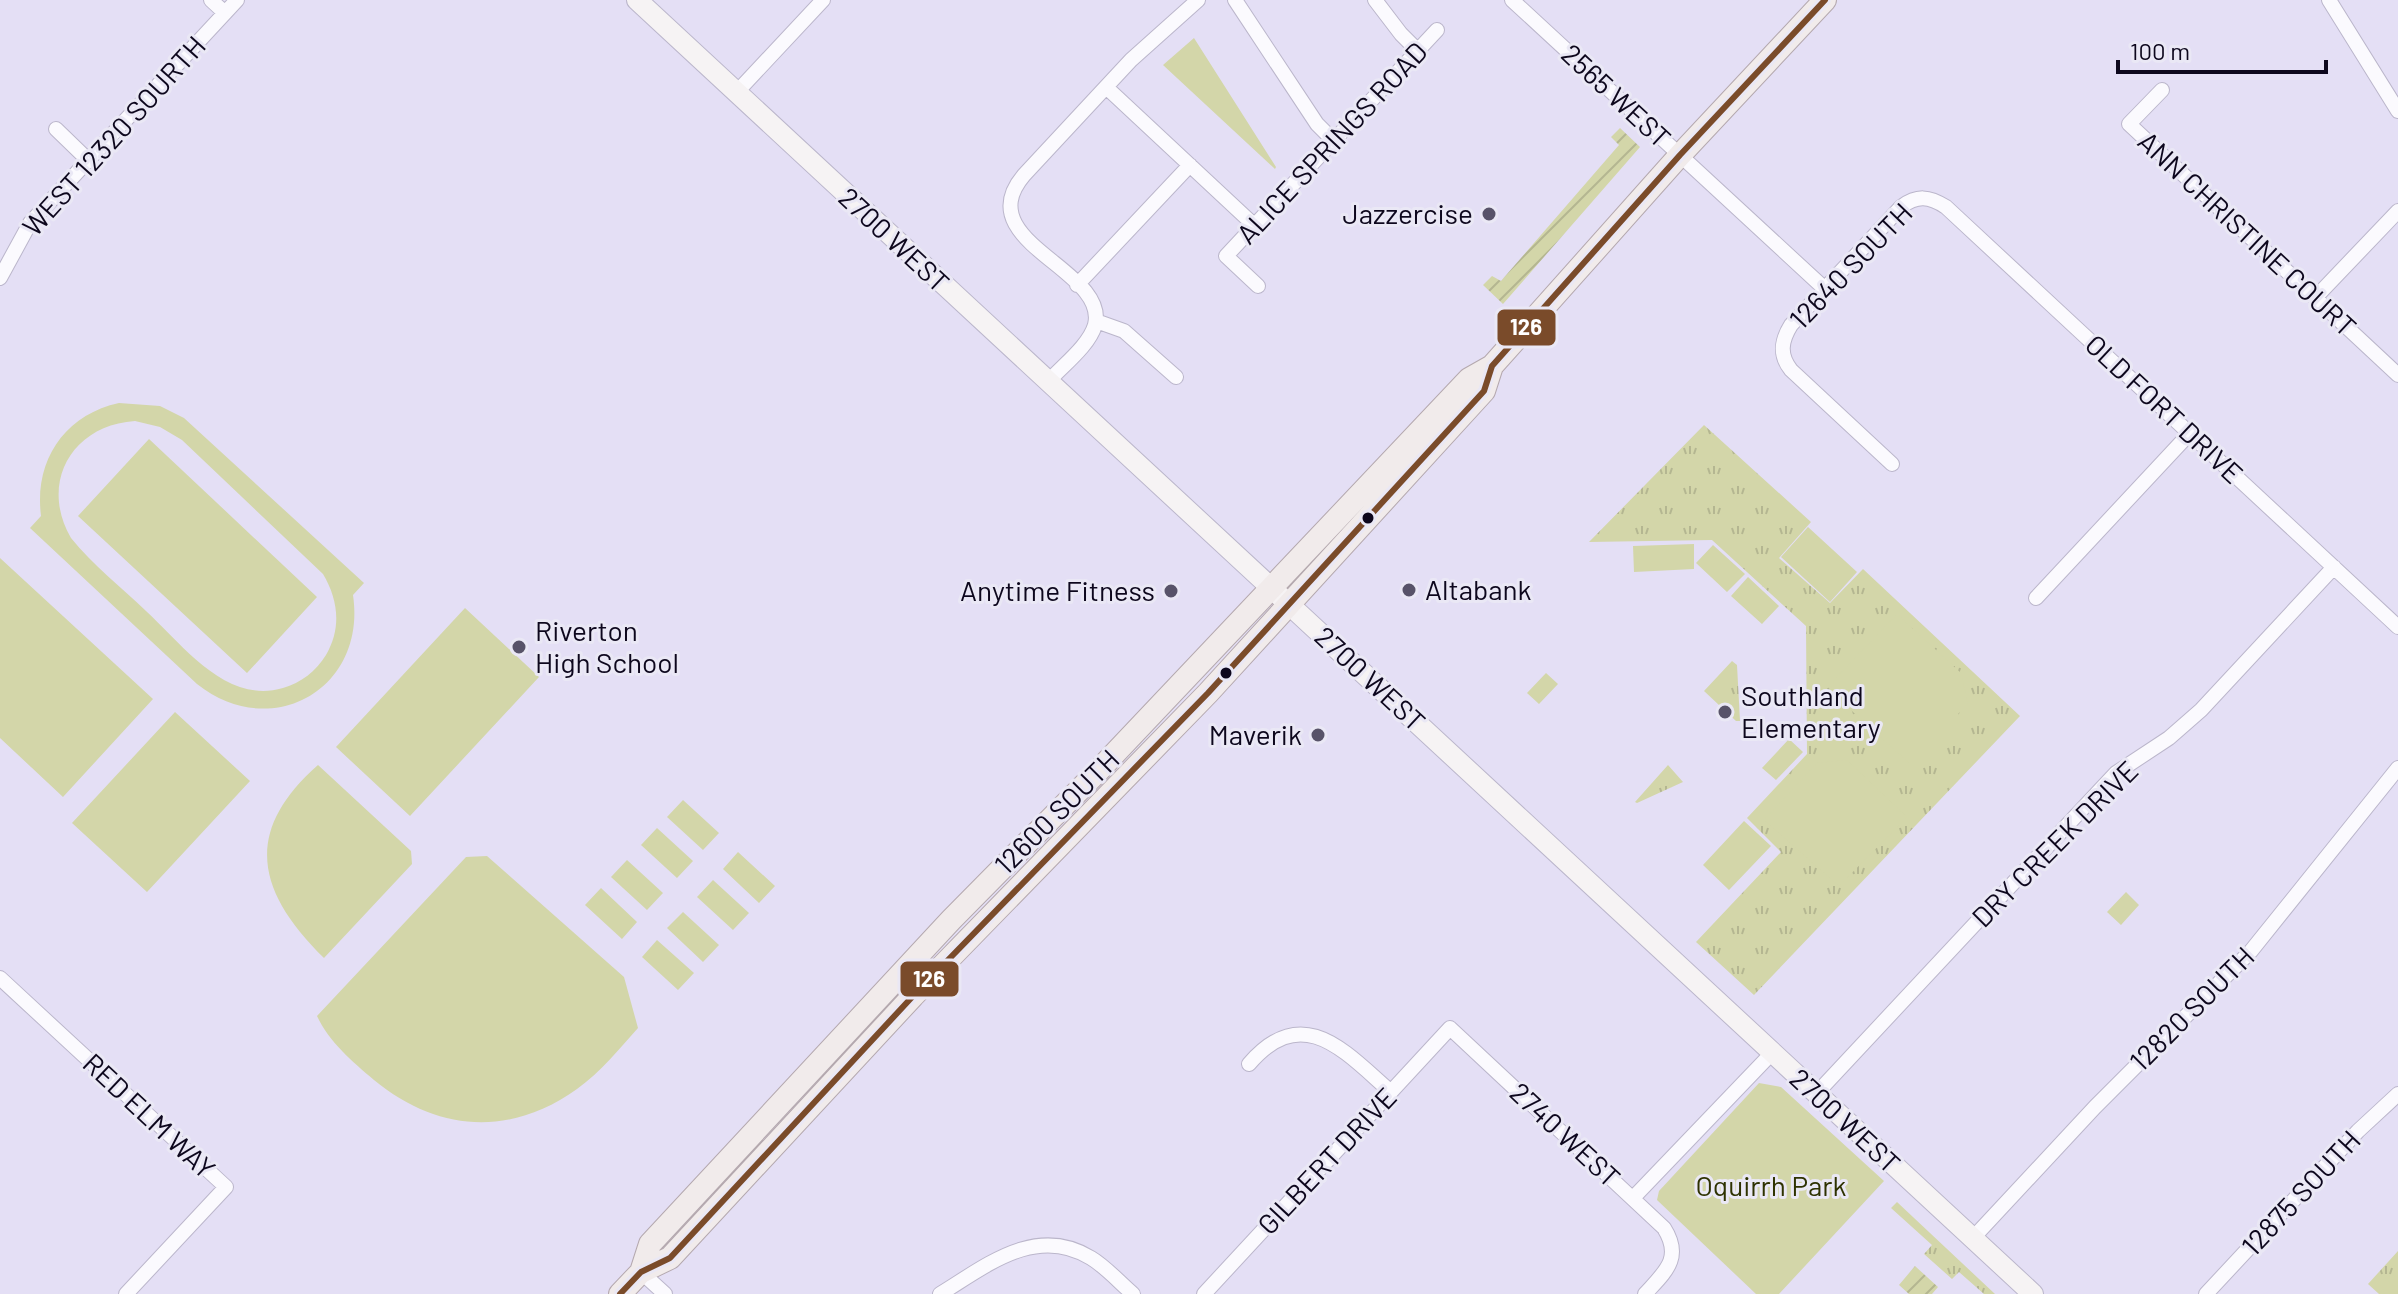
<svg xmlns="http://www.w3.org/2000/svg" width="2398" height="1294" font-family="Barlow,sans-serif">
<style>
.grass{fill:url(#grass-tufts)}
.park{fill:#d3d6a9;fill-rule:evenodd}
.garden{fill:url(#garden-furrows)}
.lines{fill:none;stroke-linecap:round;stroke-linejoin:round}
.minor-casing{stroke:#bbb6cb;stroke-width:16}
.secondary-casing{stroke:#bbb6cb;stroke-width:22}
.primary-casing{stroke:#b4a8ae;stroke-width:24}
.minor{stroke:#fbfafe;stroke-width:14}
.secondary{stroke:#f6f3f4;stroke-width:20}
.primary{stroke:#f1ebeb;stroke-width:22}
.bus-1-casing{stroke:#eae8f5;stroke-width:12}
.bus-1{stroke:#7a4b2a;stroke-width:6}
.poi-dot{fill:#585369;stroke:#eae8f5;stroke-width:3}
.bus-dot{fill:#0d071d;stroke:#eae8f5;stroke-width:3}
.labels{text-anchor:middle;stroke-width:6;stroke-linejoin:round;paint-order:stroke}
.street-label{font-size:28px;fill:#0d071d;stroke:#eae8f5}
.poi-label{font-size:28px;fill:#0d071d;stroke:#eae8f5;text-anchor:end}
.park-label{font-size:28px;fill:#2e3201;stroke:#eae8f5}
.line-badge{stroke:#eae8f5;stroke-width:3}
.badge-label{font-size:22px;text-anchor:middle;font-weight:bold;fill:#fff}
</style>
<defs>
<pattern id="grass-tufts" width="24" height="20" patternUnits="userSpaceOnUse" patternTransform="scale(2)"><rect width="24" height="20" fill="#d3d6a9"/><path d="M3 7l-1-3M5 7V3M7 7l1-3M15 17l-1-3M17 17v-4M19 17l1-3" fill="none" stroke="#b4b691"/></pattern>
<pattern id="garden-furrows" width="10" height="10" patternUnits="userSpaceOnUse" patternTransform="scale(2)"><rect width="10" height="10" fill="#d3d6a9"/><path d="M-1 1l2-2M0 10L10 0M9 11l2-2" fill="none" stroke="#b4b691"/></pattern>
</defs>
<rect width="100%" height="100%" fill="#e4dff5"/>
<path class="grass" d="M1704 425 1811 522 1779 558 1830 603 1863 569 2020 716 1754 995 1696 942 1781 852 1747 818 1807 754 1806 626 1712 540 1589 542Z
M1732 661 1737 665 1740 721H1736L1704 691Z
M1668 765 1683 782 1637 803 1635 802Z
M1897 1202 1995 1294H1984L1959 1272 1952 1279 1924 1254 1932 1245 1891 1208Z
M2398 1251V1294H2379L2368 1284Z"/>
<path class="park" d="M1194 38 1276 167 1275 169 1163 65Z
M119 403 160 406 184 418 364 583 353 595C367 689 271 743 197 684L30 528 41 516C34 461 64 415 119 403ZM135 421 160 427 182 440 323 574C338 599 342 628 326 655 316 671 301 683 283 688 226 705 183 645 146 611 121 587 93 565 71 538 39 483 72 425 135 421Z
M149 439 317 597 247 673 78 516Z
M1808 527 1857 572 1830 602 1781 557Z
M1694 544V569L1634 572 1633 546Z
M1713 545 1745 574 1727 592 1696 563Z
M0 558 153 699 63 797 0 738Z
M1748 577 1779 606 1762 624 1731 596Z
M465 608 539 677 410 816 336 747Z
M1897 614 1961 673 1968 704 1909 763 1830 691 1835 679Z
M1546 673 1558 684 1539 704 1527 693Z
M175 712 250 781 147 892 72 823Z
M1789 739 1803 752 1776 780 1762 768Z
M1847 760 1907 817 1839 886 1764 820 1817 763Z
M318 765 411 851 412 864 324 958C257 892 242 832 318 765Z
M683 800 719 833 703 850 667 817Z
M1744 821 1771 846 1729 890 1703 865Z
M657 828 693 861 677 878 641 845Z
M738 852 775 886 759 903 723 869Z
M487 856 624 977 638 1028C619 1049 601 1072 577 1089 510 1137 437 1132 374 1080 353 1062 329 1042 317 1016L466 857Z
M627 860 663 893 647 910 611 877Z
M713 880 749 913 733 930 697 897Z
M601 888 637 922 622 939 585 905Z
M2126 892 2139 905 2121 925 2107 912Z
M683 912 719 945 703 962 667 928Z
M657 940 694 973 678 990 642 957Z
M1759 1083 1781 1087 1884 1181 1779 1294H1756L1657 1200 1659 1191Z"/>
<path class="garden" d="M1620 128 1640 147 1503 304 1483 285 1492 276 1501 281 1619 145 1611 137Z
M1915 1266 1938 1287 1932 1294H1909L1899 1285Z"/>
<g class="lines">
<g class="minor-casing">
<path id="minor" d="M211 0 225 13
M1235 0 1317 124 1334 141
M1375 0 1401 34 1418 51
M1512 0 1825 289
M2329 0 2398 111
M1106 87 1255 226
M2162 90 2129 124 2398 375
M735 94 823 0
M56 129 88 160
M0 278 30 223 237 0
M1077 285 1190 165
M1258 286 1226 256 1437 30
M2315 298 2398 211
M1096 321 1124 331 1176 377
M1048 382C1062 366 1089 346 1095 325 1109 269 967 242 1024 175L1131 60 1198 0
M1892 464 1791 370C1779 355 1781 341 1791 325L1901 207C1917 195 1929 196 1946 207L2398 627
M2036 598 2190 433
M0 978 226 1187 126 1294
M1249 1064C1303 1001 1345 1052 1391 1092
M1816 1094 2101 789 2116 773 2169 738 2201 710 2334 567
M1633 1198 1772 1053
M1973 1238 2095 1107 2251 951 2398 768
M641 1272 665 1294
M940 1294C986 1266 1036 1224 1091 1258 1106 1267 1119 1282 1133 1294
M1204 1294 1450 1028 1664 1228C1683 1258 1665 1272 1645 1294
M2206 1294 2358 1131 2398 1094"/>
</g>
<g class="secondary-casing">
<path id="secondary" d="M637 0 2033 1294"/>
</g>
<g class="primary-casing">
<path id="primary" d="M641 1272 650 1244 951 920 1100 769 1469 379 1492 366 1680 155 1825 0
M620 1294 641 1272 670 1258 913 996 1208 693 1484 391 1492 366"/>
</g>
<use href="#minor" class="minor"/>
<use href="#secondary" class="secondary"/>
<use href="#primary" class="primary"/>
<g class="bus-1-casing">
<path id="bus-1" d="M620 1294 641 1272 670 1258 913 996 1208 693 1484 391 1492 366 1680 155 1825 0"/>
</g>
<use href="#bus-1" class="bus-1"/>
</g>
<g class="poi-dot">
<circle cx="1489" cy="214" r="8"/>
<circle cx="1409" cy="590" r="8"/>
<circle cx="1171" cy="591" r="8"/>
<circle cx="519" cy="647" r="8"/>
<circle cx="1725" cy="712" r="8"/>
<circle cx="1318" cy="735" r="8"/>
</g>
<g class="bus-dot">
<circle cx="1368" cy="518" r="7"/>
<circle cx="1226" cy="673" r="7"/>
</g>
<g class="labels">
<g class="street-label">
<text transform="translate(1616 96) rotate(43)" y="10">2565 WEST</text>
<text transform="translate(114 136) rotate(-48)" y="10">WEST 12320 SOURTH</text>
<text transform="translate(1332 143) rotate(-47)" y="10">ALICE SPRINGS ROAD</text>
<text transform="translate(2247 234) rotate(43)" y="10">ANN CHRISTINE COURT</text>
<text transform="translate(894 240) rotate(43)" y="10">2700 WEST</text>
<text transform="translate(1851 266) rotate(-46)" y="10">12640 SOUTH</text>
<text transform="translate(2164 409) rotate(43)" y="10">OLD FORT DRIVE</text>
<text transform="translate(1370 679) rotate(43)" y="10">2700 WEST</text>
<text transform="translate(1057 812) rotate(-45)" y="10">12600 SOUTH</text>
<text transform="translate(2055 844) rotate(-45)" y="10">DRY CREEK DRIVE</text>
<text transform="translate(2192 1009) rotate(-45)" y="10">12820 SOUTH</text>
<text transform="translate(149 1116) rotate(43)" y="10">RED ELM WAY</text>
<text transform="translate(1845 1121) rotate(43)" y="10">2700 WEST</text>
<text transform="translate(1565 1135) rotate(43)" y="10">2740 WEST</text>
<text transform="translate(1327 1161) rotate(-47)" y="10">GILBERT DRIVE</text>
<text transform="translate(2301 1193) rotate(-47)" y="10">12875 SOUTH</text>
</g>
<g class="poi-label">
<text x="1473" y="224">Jazzercise</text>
<text x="1425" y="600" text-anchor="start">Altabank</text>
<text x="1155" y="601">Anytime Fitness</text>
<text x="535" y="641" text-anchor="start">Riverton<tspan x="535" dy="32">High School</tspan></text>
<text x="1741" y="706" text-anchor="start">Southland<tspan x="1741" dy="32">Elementary</tspan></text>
<text x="1302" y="745">Maverik</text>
</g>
<g class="park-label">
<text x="1771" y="1196">Oquirrh Park</text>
</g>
</g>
<g class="line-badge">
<rect x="1496" y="308" width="61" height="39" rx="8" fill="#7a4b2a"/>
<rect x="899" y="960" width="61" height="38" rx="8" fill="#7a4b2a"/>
</g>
<g class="badge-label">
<text x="1526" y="335">126</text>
<text x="929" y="987">126</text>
</g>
<path d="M2118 60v12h208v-12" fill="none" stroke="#0d071d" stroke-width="4"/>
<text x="2130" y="60" font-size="24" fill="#0d071d" stroke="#eae8f5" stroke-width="6" paint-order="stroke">100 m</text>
</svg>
